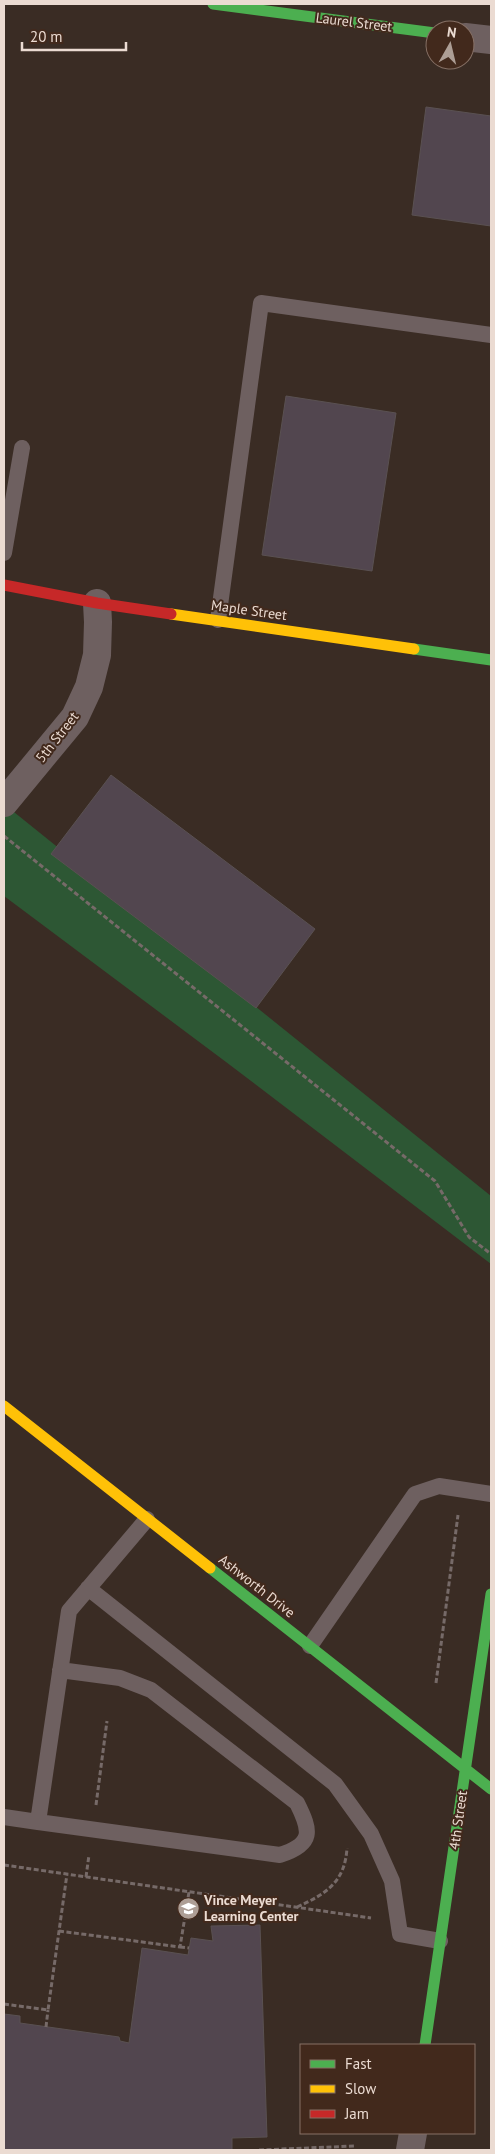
<svg xmlns="http://www.w3.org/2000/svg" width="495" height="2154" font-family="'PT Sans',sans-serif">
<style>
.green{fill:#2d5734}
.building{fill:#52464f;stroke:#5a5152}
.lines{fill:none;stroke-linecap:round;stroke-linejoin:round}
.path{stroke:#766a68;stroke-width:3;stroke-dasharray:5 2.5;stroke-linecap:butt}
.lane{stroke:#6e6060;stroke-width:16}
.street{stroke:#6e6060;stroke-width:28}
.fast{stroke:#4caf50;stroke-width:11}
.slow{stroke:#ffc107;stroke-width:11}
.jam{stroke:#c62828;stroke-width:11}
.labels{text-anchor:middle;dominant-baseline:central;stroke-width:4;stroke-linejoin:round;paint-order:stroke}
.street-label{font-size:14px;fill:#ebdbd2;stroke:#42291c}
.poi-label{font-size:14px;font-weight:bold;fill:#ebdbd2;stroke:#42291c;text-anchor:start}
</style>
<rect width="100%" height="100%" fill="#3a2c24"/>
<path class="green" d="M4 804 491 1196V1264L226 1062 4 896Z"/>
<path class="building" d="M426 107 491 116V226L412 215Z
M286 396 396 413 372 571 262 555Z
M111 775 315 929 256 1008 51 854Z
M260 1925 267 2137 232 2138V2150H4V2014L20 2016V2023L119 2037 120 2041 129 2043 142 1948 188 1955 191 1938 213 1941 211 1926Z"/>
<g class="lines">
<path class="path" d="M4 836 435 1181 469 1237 491 1254
M436 1683 458 1515
M96 1805 107 1721
M4 1865 371 1918
M86 1877 89 1855
M297 1907C326 1894 345 1882 347 1848
M59 1931 180 1947 189 1892
M180 1947 189 1948
M4 2004 48 2010 67 1874
M46 2027 48 2010
M259 2150 355 2146"/>
<path class="lane" d="M4 553 22 448
M218 620 261 303 491 335
M88 1588 335 1784 371 1834 392 1881 400 1934 440 1941
M310 1646 415 1494 439 1486 491 1494
M4 1817 38 1822 69 1611 147 1519
M38 1822 280 1855C314 1844 311 1831 297 1803L151 1690 120 1678 60 1670"/>
<path class="street" d="M465 37 491 40
M4 803 75 717 89 687 97 655 98 622 97 603
M410 2150 413 2133"/>
<path class="fast" d="M213 4 435 33
M414 649 491 660
M210 1568 491 1789
M425 2045 491 1594"/>
<path class="slow" d="M171 614 414 649
M4 1406 210 1568"/>
<path class="jam" d="M4 585 97 603 171 614"/>
</g>
<defs>
<symbol id="school-disc" viewBox="-11 -11 22 22"><circle r="9.5" fill="#ad9e95" stroke="#42291c"/><path d="M0-5L7-2L0 1L-7-2ZM-4 1L0 2.5L4 1V4Q0 6-4 4Z" fill="#fff"/></symbol>
</defs>
<g fill-rule="evenodd">
<use href="#school-disc" x="176" y="1896" width="25" height="25"/>
</g>
<g class="labels">
<g class="street-label">
<text transform="translate(354 22) rotate(7)">Laurel Street</text>
<text transform="translate(249 610) rotate(8)">Maple Street</text>
<text transform="translate(57 737) rotate(-52)">5th Street</text>
<text transform="translate(257 1586) rotate(38)">Ashworth Drive</text>
<text transform="translate(458 1820) rotate(-82)">4th Street</text>
</g>
<g class="poi-label">
<text x="204" y="1900">Vince Meyer<tspan x="204" dy="16">Learning Center</tspan></text>
</g>
</g>
<rect width="495" height="2154" fill="none" stroke="#ebdbd2" stroke-width="10"/>
<rect x="300" y="2044" width="175" height="90" fill="#42291c" stroke="#867065"/>
<rect x="310" y="2060" width="25" height="8" fill="#4caf50" stroke="#867065"/>
<text x="345" y="2069" font-size="15" fill="#ebdbd2">Fast</text>
<rect x="310" y="2085" width="25" height="8" fill="#ffc107" stroke="#867065"/>
<text x="345" y="2094" font-size="15" fill="#ebdbd2">Slow</text>
<rect x="310" y="2110" width="25" height="8" fill="#c62828" stroke="#867065"/>
<text x="345" y="2119" font-size="15" fill="#ebdbd2">Jam</text>
<g transform="translate(450 45) rotate(8)"><circle r="24" fill="#42291c" stroke="#867065"/>
<path d="M0-4L9 19L0 12L-9 19Z" fill="#ad9e95"/>
<text y="-8" font-size="14" font-weight="bold" text-anchor="middle" fill="#ebdbd2">N</text>
</g>
<path d="M22 42v8h104v-8" fill="none" stroke="#ebdbd2" stroke-width="2.5"/>
<text x="30" y="42" font-size="15" fill="#ebdbd2" stroke="#42291c" stroke-width="4" paint-order="stroke">20 m</text>
</svg>
